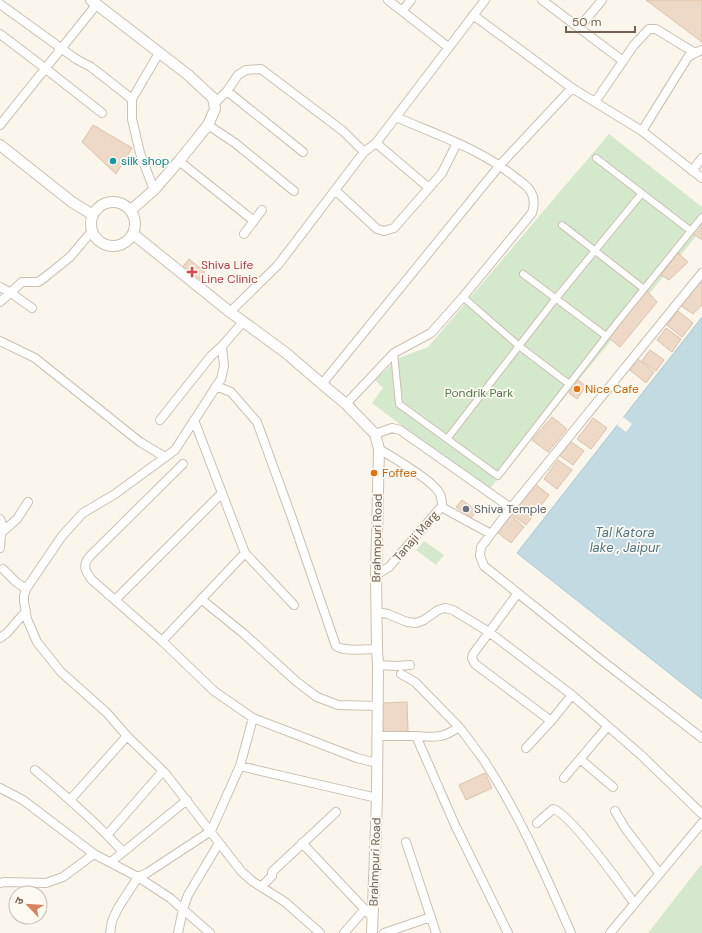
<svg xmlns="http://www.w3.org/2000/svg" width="702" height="933" font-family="'DM Sans','Noto Sans Devanagari',sans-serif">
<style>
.green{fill:#d4e8cb}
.water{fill:#c2dbe3;stroke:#a9cad4}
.pier{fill:#fbf6ec}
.building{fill:#edd9c6;stroke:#dec1a8}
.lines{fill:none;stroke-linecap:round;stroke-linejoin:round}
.pedestrian-casing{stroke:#ccbfb2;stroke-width:8}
.minor-casing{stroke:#ccbfb2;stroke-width:10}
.tertiary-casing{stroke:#ccbfb2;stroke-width:12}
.pedestrian{stroke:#fff;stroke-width:6}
.minor{stroke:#fff;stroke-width:8}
.tertiary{stroke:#fff;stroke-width:10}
.culture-dot{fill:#0f9aa8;stroke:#fdfaf2;stroke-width:1.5}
.health-dot{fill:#e0444e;stroke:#fdfaf2;stroke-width:1.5}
.food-dot{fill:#e8710a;stroke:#fdfaf2;stroke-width:1.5}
.worship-dot{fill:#6b7280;stroke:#fdfaf2;stroke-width:1.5}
.labels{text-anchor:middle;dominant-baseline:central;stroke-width:3.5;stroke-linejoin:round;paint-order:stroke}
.culture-label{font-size:12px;fill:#0d838f;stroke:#fdfaf2;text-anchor:start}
.health-label{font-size:12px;fill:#be3a42;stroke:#fdfaf2;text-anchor:start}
.food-label{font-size:12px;fill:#c56008;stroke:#fdfaf2;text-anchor:start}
.park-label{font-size:12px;fill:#54784a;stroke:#fdfaf2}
.worship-label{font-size:12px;fill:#5b616d;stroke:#fdfaf2;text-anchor:start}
.street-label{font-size:12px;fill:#746051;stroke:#fdfaf2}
.water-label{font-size:13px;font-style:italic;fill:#4c7685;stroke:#fdfaf2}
</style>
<rect width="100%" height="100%" fill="#fbf6ec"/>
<path class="green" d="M609 134 702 207V229L488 491 372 403 383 388 375 380 399 358 428 347Z
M424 541 444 555 436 565 416 550Z
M701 865 702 866V933H648Z"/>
<path class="water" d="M702 317V699L517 553Z"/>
<path class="pier" d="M623 417 632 424 626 432 617 425Z"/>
<path class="building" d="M646 0H702V42Z
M93 125 132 148 116 174 82 142Z
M700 224 702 226V240L692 233Z
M678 253 688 262 669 280 661 275Z
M189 259 205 272 195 284 179 271Z
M702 278V305L693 314 680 305Z
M646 290 657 302 620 347 609 338Z
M678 311 693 323 682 337 667 325Z
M666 328 681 339 672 352 657 340Z
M650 350 664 360 656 371 642 361Z
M638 359 654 372 646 383 630 370Z
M578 380 586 386 577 399 569 393Z
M552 417 567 429 548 452 532 440Z
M593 418 607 428 591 449 577 439Z
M570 441 584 451 573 465 559 455Z
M558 460 572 470 557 489 544 479Z
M534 483 549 495 526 525 511 514Z
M462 500 477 511 471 518 456 507Z
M510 515 524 527 511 543 497 532Z
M407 702 408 731 383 732 381 703Z
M485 773 492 788 466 800 459 785Z"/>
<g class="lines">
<defs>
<path id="pedestrian" d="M596 158 691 231
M562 225 644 289
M523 274 606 336
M463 297 519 346 569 384
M394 353 399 404 498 476 619 320 702 217
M447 439 553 302 642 193"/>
<path id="minor" d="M388 0 448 47
M542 0 623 61
M0 4 76 59 91 67 132 99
M402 11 411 0
M473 15 572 88 642 131 702 178
M579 28 602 0
M0 34 46 69 102 113
M227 91 303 152
M595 102 634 45 649 29H656L695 53
M214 104 227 91 238 75 246 70 261 69 343 131 364 152 376 143 485 0
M0 125 97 4
M208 125 235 143 294 191
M642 131 688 57 695 53 702 50
M376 143 429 188
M179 161 254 221
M692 171 702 158
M154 190 140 153 132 119V99L159 53
M335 190 377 229 384 231 394 228 442 173 457 143
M244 234 262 210
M702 273 511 508 481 547 480 556 484 566 600 659 702 738
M0 287 11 293 32 308
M0 302 22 282H38L44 278 70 257 92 231
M230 312 278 265 364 152
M244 321 222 346 224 366 221 379 175 450 115 494 83 513 62 536 26 589 24 596V602L27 619 37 642 61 672 107 713 127 736 165 773 241 871 252 881 285 902 320 933
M0 341 35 358 140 442 165 457
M322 384 500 165 572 88
M216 386 231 392 257 422 292 518 336 646C344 652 366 649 377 649
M346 404 394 353 431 333 463 297 532 213C534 205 535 199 531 192 528 186 521 182 516 178 481 149 437 135 396 117
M160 420 211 356 222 346
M194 420 245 553 294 605
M375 434 392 428 400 430 511 508
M445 509 491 534
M0 519 3 527 1 534 0 548
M0 534 17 519 28 502
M3 569 16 582 26 589
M376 575 389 567 442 506C442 501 442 496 438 491 429 478 394 458 379 449
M518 593 473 654 472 658 475 664 551 721 572 695
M201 599 243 633 297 682 317 697 338 705 377 706
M115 600 221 494
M377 612 388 614 407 622 416 623 424 620 438 610 445 608 453 610 489 632 572 695 641 755 702 814
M0 638 7 633 26 611
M162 641 245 553
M378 665 396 666 410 665
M401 674 415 682 459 727C441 739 437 737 416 736
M253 718 357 758 377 763
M459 727C467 737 475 748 483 759 519 813 545 874 571 933
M377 736H416L455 825 508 933
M526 748 551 721
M580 759 613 787
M240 766 377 798
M35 770C66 796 96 822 123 852
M564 778 608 726
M0 788 23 800 94 854 138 877 170 898 210 933
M70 800 127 736
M615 811 625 828 659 873
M537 823 553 809C570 813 621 885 634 903
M108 834 163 771
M406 842 436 933
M302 843 372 917
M111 862 187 800
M0 883 4 882 46 883 63 877 94 854
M261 887 272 876V872L336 812
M110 933 112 921 118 908 138 877 147 873 211 831 240 766 253 718 214 691 162 641 92 580C85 571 82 565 90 556L183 464
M178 933 183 909 188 895 219 843
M344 933 365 909
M384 933 431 917
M610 933 702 823"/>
<path id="tertiary" d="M91 0 187 74 213 98 215 109 208 125 179 161 154 190 131 210
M0 145 72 202 93 215
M91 224a22 22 0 1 1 44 0a22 22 0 1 1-44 0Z
M133 234 230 312 286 353 322 384 346 404 375 434 379 449 376 575 377 649 378 665 377 798 372 933"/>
</defs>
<use href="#pedestrian" class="pedestrian-casing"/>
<use href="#minor" class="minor-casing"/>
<use href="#tertiary" class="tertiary-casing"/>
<use href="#pedestrian" class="pedestrian"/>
<use href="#minor" class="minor"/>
<use href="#tertiary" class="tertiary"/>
</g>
<circle class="culture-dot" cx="113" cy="161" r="4"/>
<path class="health-dot" d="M190 266h4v4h4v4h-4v4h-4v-4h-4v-4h4z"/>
<g class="food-dot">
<circle cx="577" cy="389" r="4"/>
<circle cx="374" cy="473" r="4"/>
</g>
<circle class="worship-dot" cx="466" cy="509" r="4"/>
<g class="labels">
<g class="culture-label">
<text x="121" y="161">silk shop</text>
</g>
<g class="health-label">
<text x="201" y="265">Shiva Life<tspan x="201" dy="14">Line Clinic</tspan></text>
</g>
<g class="food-label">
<text x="585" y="389">Nice Cafe</text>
<text x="382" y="473">Foffee</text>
</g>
<g class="park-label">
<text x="479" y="393">Pondrik Park</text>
</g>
<g class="worship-label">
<text x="474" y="509">Shiva Temple</text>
</g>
<g class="street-label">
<text transform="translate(416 536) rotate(-49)">Tanaji Marg</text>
<text transform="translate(377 538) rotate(-89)">Brahmpuri Road</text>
<text transform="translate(375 862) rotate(-88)">Brahmpuri Road</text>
</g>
<g class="water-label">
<text x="625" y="532">Tal Katora<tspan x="625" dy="15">lake , Jaipur</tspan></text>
</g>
</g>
<g transform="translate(28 905) rotate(295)"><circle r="19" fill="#fdfaf2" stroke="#c6bcb2"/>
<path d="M0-3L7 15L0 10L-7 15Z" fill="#d7835f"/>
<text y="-6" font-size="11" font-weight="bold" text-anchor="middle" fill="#746051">उ</text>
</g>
<path d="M566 26v6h69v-6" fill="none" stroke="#746051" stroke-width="2"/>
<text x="572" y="26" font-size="12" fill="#746051" stroke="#fdfaf2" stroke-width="3" paint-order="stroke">50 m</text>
</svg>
